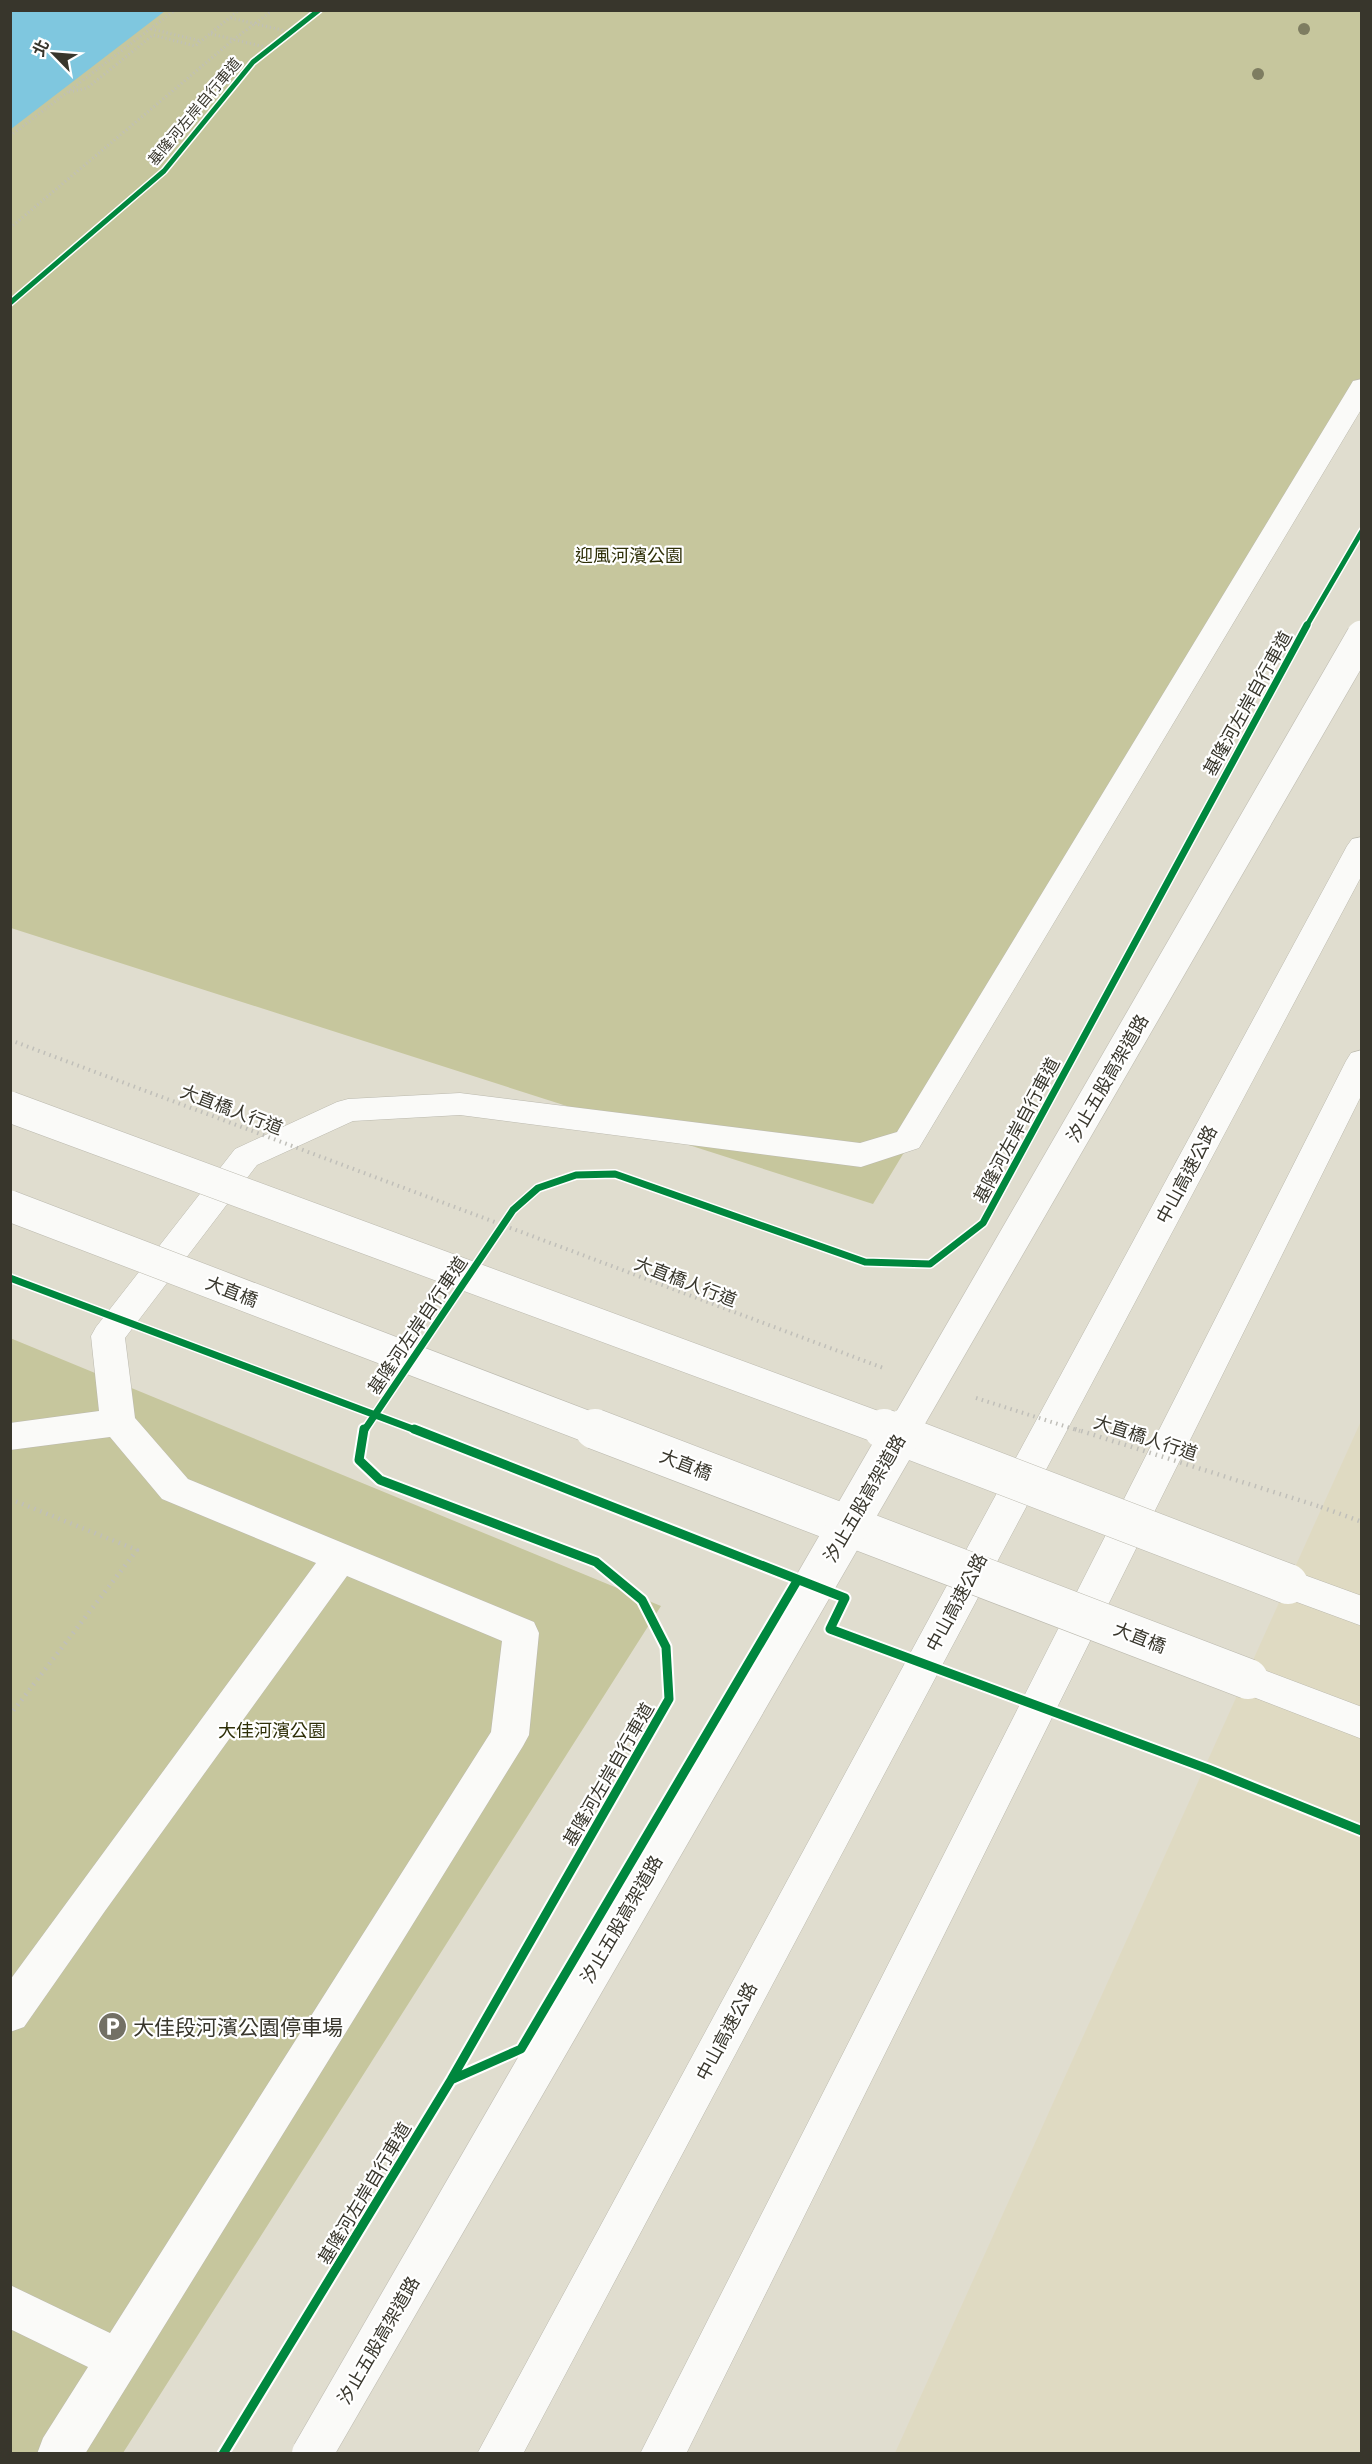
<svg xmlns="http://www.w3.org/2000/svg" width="1372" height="2464" font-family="'Exo 2','Noto Sans TC',sans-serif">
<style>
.built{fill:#dfdac2}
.green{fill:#c6c69d}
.water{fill:#7fc7df}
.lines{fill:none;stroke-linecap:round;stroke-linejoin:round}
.minor-casing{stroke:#bbb9ae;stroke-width:1}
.major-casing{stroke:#bbb9ae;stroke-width:1}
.highway-casing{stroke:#bbb9ae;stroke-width:1}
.path-far1{stroke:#c0bfb9;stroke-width:3;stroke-dasharray:1 3;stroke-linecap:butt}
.path{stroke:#c0bfb9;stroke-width:4.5;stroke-dasharray:1.5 5;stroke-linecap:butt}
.minor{fill:#fafaf8;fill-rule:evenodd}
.major{fill:#fafaf8;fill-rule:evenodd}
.highway{fill:#fafaf8;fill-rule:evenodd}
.major-bridge-far1-casing{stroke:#bbb9ae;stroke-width:32;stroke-linecap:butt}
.major-bridge-casing{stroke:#bbb9ae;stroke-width:41;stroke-linecap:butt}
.highway-bridge-far1-casing{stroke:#bbb9ae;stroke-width:32;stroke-linecap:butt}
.highway-bridge-casing{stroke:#bbb9ae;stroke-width:41;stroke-linecap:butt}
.path-bridge-far1{stroke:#c0bfb9;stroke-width:4;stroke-dasharray:1.5 4.5;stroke-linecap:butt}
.path-bridge{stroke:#c0bfb9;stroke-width:4.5;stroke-dasharray:1.5 5;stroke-linecap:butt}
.major-bridge-far1{stroke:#fafaf8;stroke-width:31}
.major-bridge{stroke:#fafaf8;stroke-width:40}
.highway-bridge-far1{stroke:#fafaf8;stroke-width:31}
.highway-bridge{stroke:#fafaf8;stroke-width:40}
.cycleway-far2-casing{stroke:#fff;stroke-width:8}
.cycleway-far1-casing{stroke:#fff;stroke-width:10}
.cycleway-casing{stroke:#fff;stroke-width:13}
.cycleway-far2{stroke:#00873e;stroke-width:5}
.cycleway-far1{stroke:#00873e;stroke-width:7}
.cycleway{stroke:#00873e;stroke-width:9}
.tree{fill:#7e7d61}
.labels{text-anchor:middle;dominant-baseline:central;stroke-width:4.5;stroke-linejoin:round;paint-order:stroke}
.far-street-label{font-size:15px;fill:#38362c;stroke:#fff}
.park-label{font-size:18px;fill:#2e2f07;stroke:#fff}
.street-label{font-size:18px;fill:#38362c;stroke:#fff}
.near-poi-label{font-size:21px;fill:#38362c;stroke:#fff;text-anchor:start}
</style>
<rect width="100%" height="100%" fill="#e0ddcf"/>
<path class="built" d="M1361 1421V2453H895Z"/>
<path class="green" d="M159 11H1361V392L873 1204 11 928 10 117Z
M10 1338 661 1606 123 2453H11Z"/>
<path class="water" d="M11 10H165V11L11 129Z"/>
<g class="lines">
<defs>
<path id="minor" d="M1362 379V408L919 1148 861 1167 460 1115 353 1121 257 1165 125 1338 135 1418 188 1479 534 1622 539 1633 529 1735 523 1746 85 2454H37L43 2438 88 2367 10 2329V2285L110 2333 491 1732 502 1641 347 1576 105 1911 24 2027 10 2032V1980L316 1563 162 1499 110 1437 10 1450V1423L99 1411 91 1336 96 1327 235 1149 337 1102 348 1099 460 1093 860 1143 897 1132 1350 386 1353 381Z"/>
<path id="major" d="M1288 1569 1362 1596V1626L1275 1594 1270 1584 1275 1574Z
M1248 1664 1362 1707V1739L1235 1690 1229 1679 1235 1668Z"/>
<path id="highway" d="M1362 837V875L523 2454H477L1347 846 1352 839Z
M1362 1050V1094L686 2454H640L1346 1061 1351 1053Z"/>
</defs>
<use href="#minor" class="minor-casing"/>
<use href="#major" class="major-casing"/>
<use href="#highway" class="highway-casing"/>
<path class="path-far1" d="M231 18 290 32
M151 29 201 41
M211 34 269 48
M69 92 87 88 153 35 195 46 239 10
M10 136 175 10
M10 228 233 40 273 10"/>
<path class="path" d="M10 1499 137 1550 10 1715
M1321 1507 1362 1522"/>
<use href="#minor" class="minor"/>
<use href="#major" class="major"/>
<use href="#highway" class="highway"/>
<defs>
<path id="major-bridge-far1" d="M10 1107 888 1431
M10 1206 599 1431"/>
<path id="major-bridge" d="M595 1429 1248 1679
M884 1429 1288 1584"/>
<path id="highway-bridge-far1" d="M903 1431 1362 636"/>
<path id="highway-bridge" d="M312 2454 904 1429"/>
</defs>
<use href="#major-bridge-far1" class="major-bridge-far1-casing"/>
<use href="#major-bridge" class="major-bridge-casing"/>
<use href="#highway-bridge-far1" class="highway-bridge-far1-casing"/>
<use href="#highway-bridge" class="highway-bridge-casing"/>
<path class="path-bridge-far1" d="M10 1040 886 1369
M976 1398 1080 1431"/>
<path class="path-bridge" d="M1075 1429 1321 1507"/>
<use href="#major-bridge-far1" class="major-bridge-far1"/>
<use href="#major-bridge" class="major-bridge"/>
<use href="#highway-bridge-far1" class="highway-bridge-far1"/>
<use href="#highway-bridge" class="highway-bridge"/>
<defs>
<path id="cycleway-far2" d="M10 303 164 171 253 62 319 10
M1306 627 1362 531"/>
<path id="cycleway-far1" d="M10 1278 418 1431
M364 1431 513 1210 538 1188 576 1175 615 1174 865 1262 930 1264 983 1223 1307 625"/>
<path id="cycleway" d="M414 1429 845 1598 830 1629 1208 1769 1362 1831
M451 2080 521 2049 797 1581
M223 2454 451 2080 669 1699 666 1647 642 1600 596 1562 380 1480 359 1460 364 1429"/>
</defs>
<use href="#cycleway-far2" class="cycleway-far2-casing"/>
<use href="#cycleway-far1" class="cycleway-far1-casing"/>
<use href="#cycleway" class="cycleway-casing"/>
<use href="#cycleway-far2" class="cycleway-far2"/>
<use href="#cycleway-far1" class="cycleway-far1"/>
<use href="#cycleway" class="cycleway"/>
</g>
<g class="tree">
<circle cx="1304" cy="29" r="6"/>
<circle cx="1258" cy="74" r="6"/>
</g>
<defs>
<symbol id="parking-disc" viewBox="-11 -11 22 22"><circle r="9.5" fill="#737065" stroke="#fff"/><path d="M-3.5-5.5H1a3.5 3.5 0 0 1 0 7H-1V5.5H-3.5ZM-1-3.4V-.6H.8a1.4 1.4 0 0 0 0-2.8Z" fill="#fff"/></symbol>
</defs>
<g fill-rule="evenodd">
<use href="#parking-disc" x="96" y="2010" width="33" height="33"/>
</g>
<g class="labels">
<g class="far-street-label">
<text transform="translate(194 111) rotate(-50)">基隆河左岸自行車道</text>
</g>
<g class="park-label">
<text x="629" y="555">迎風河濱公園</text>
<text x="272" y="1730">大佳河濱公園</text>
</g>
<g class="street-label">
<text transform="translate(1247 703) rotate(-61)">基隆河左岸自行車道</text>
<text transform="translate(1107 1078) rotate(-60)">汐止五股高架道路</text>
<text transform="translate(232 1109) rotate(21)">大直橋人行道</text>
<text transform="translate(1016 1130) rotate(-62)">基隆河左岸自行車道</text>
<text transform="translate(1186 1174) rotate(-62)">中山高速公路</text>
<text transform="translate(686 1281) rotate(21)">大直橋人行道</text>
<text transform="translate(232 1291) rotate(21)">大直橋</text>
<text transform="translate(417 1325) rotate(-56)">基隆河左岸自行車道</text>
<text transform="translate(1146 1437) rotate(18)">大直橋人行道</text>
<text transform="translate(686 1464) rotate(21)">大直橋</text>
<text transform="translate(864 1498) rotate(-60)">汐止五股高架道路</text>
<text transform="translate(956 1602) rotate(-62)">中山高速公路</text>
<text transform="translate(1140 1637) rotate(21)">大直橋</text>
<text transform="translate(608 1774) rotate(-60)">基隆河左岸自行車道</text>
<text transform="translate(621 1919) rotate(-60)">汐止五股高架道路</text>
<text transform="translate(726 2031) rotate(-62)">中山高速公路</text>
<text transform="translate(364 2193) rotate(-59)">基隆河左岸自行車道</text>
<text transform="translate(378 2340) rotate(-60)">汐止五股高架道路</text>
</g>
<g class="near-poi-label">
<text x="133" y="2026">大佳段河濱公園停車場</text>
</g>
</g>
<rect width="1372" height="2464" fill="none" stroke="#38362c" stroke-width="24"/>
<g transform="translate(54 54) rotate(295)" stroke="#ffffff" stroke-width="4.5" paint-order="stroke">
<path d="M0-4.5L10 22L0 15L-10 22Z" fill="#38362c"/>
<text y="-9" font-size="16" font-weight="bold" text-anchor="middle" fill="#38362c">北</text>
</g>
</svg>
